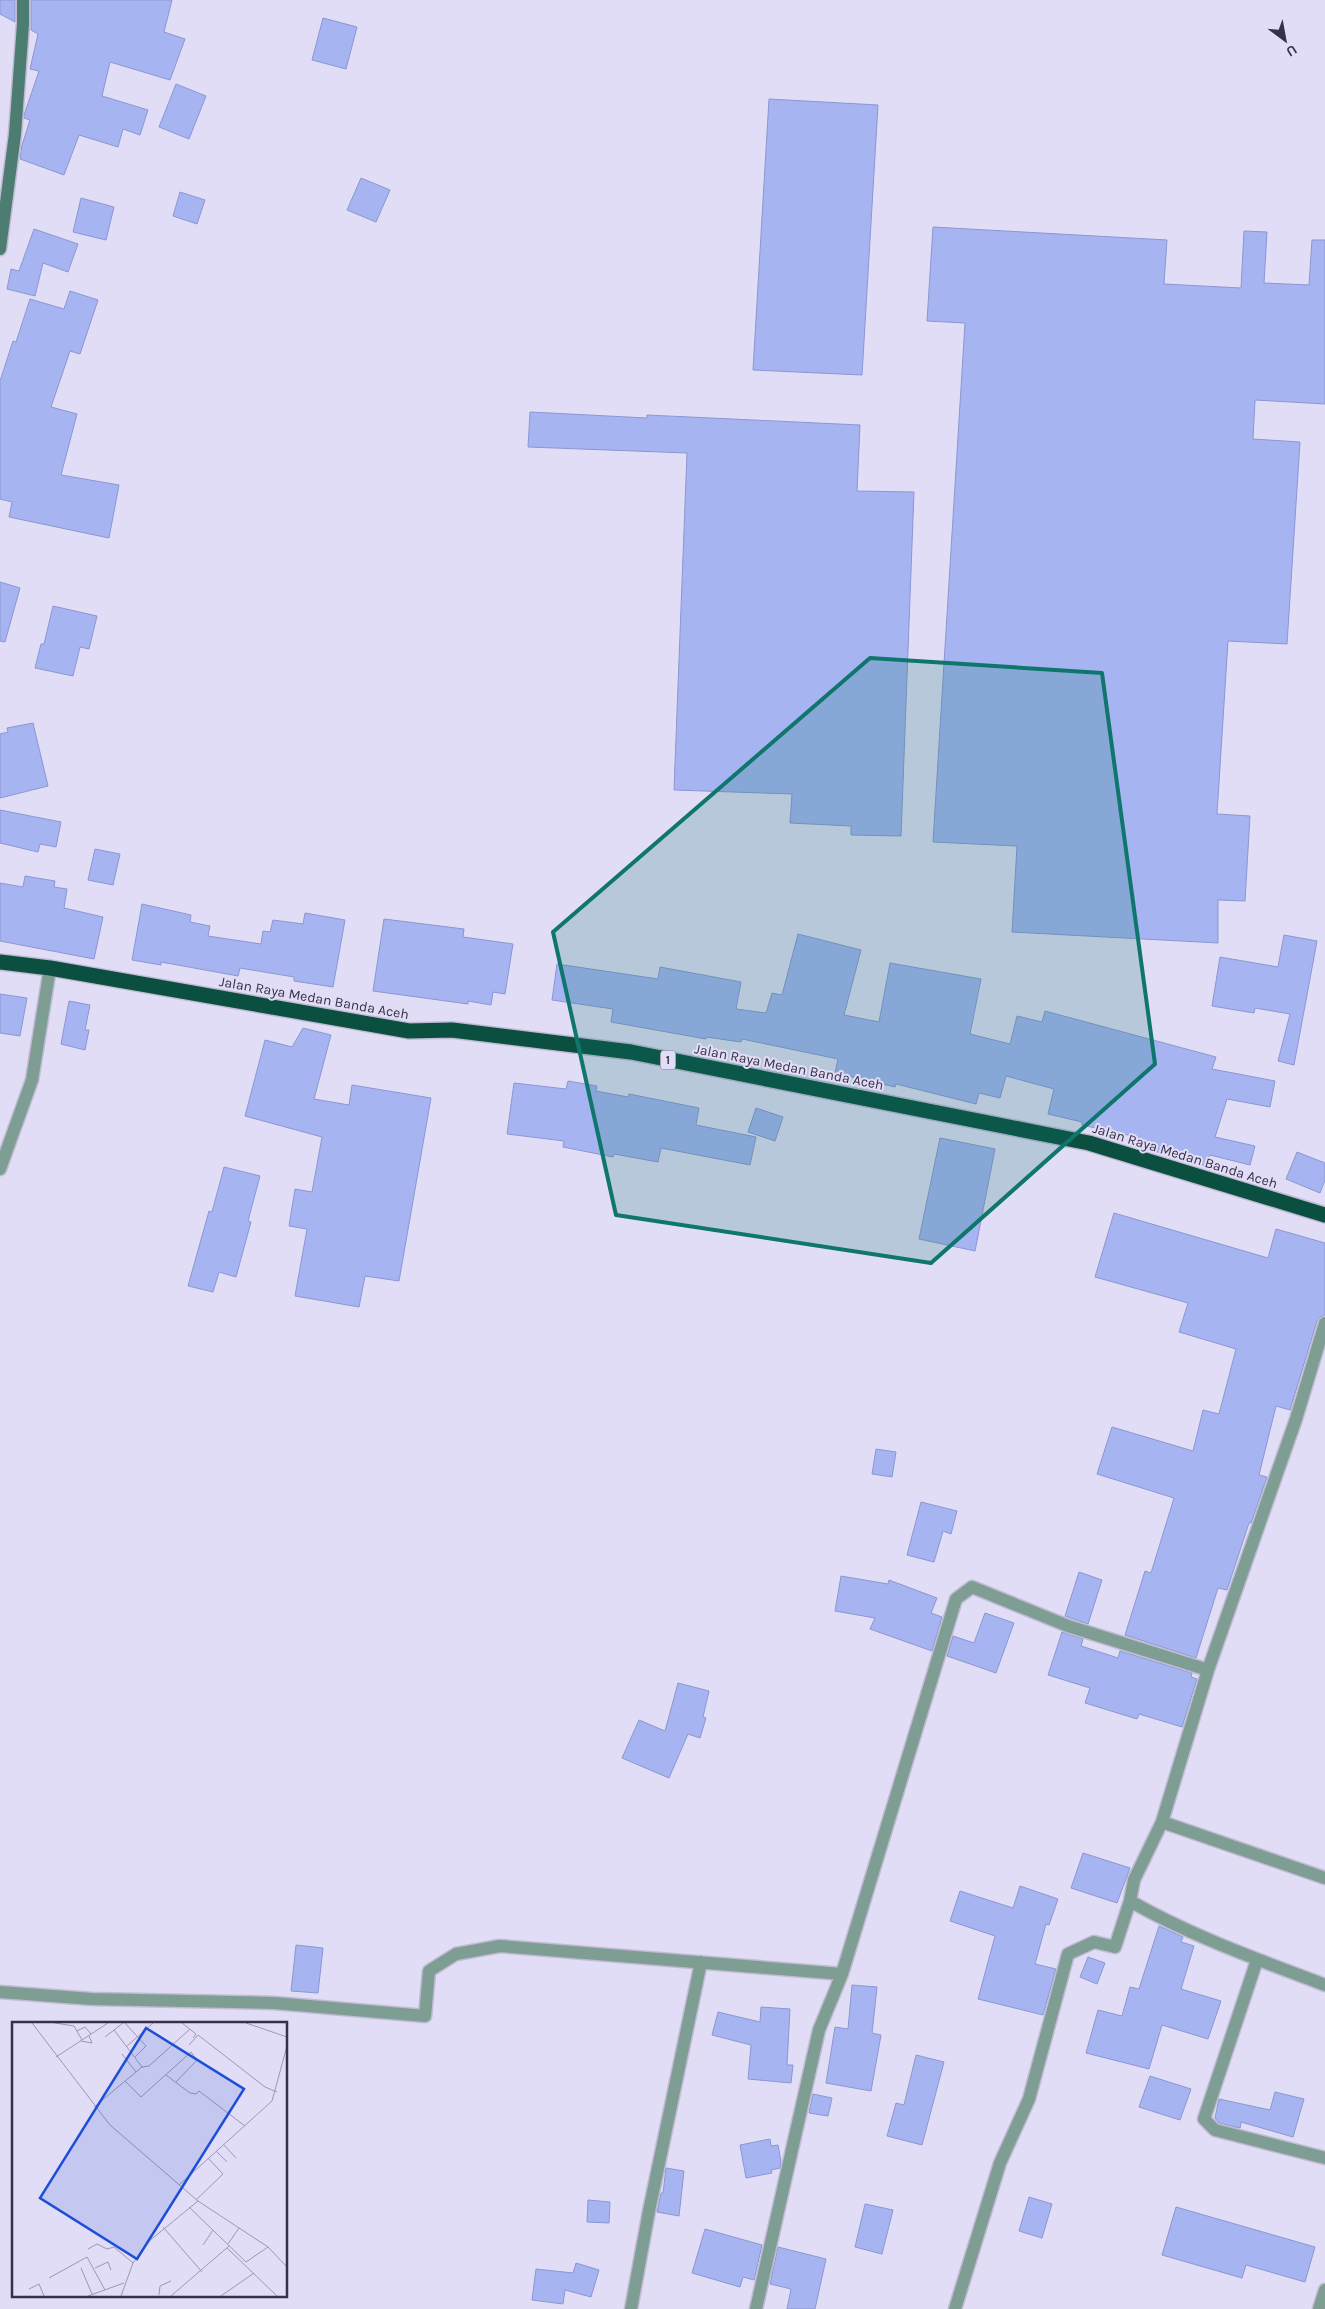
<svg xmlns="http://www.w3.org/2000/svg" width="1325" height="2309" font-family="Karla,sans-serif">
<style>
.building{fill:#a6b4f2;stroke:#8b97d0}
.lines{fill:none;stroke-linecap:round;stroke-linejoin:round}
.street-casing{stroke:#c0bad3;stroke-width:15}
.secondary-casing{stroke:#c0bad3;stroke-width:15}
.highway-casing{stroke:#c0bad3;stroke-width:18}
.street{stroke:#7e9e94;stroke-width:12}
.secondary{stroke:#4c7d70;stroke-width:12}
.highway{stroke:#0b4f41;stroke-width:15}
.marked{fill:#0f766e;fill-opacity:0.2;stroke:#0f766e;stroke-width:4;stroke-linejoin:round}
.labels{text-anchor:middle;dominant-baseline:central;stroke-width:4;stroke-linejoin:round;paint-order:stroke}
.shield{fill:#e2ddf6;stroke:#6a647c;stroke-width:1}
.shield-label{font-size:12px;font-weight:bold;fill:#363048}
.street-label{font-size:14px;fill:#363048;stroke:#e2ddf6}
.inset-road{fill:none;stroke:#9d98b0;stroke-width:1}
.view{fill:#1d4ed8;fill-opacity:0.15;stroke:#1d4ed8;stroke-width:2.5}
.inset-edge{fill:none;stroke:#363048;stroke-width:2.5}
</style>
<rect width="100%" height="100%" fill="#e2ddf6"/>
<path class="building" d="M0 0H15V22L0 14Z
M31 0H172L164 32 185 39 170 80 110 62 102 96 148 110 140 135 123 129 118 147 79 135 64 175 20 159 22 145 30 120 24 118V115L39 71 30 69 38 34 31 30Z
M323 18 357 27 346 69 312 60Z
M176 84 206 96 189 139 159 127Z
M769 99 878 105 862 375 753 370Z
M361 178 390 190 376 222 347 210Z
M180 192 205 200 197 224 173 216Z
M81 198 114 207 106 240 73 232Z
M933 227 1167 240 1164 284 1241 288 1244 231 1267 232 1264 283 1309 285 1312 240H1325V404L1255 400 1253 439 1300 442 1287 644 1228 641 1217 814 1250 816 1245 901 1218 900V943L1012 932 1017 846 933 842 965 323 927 321Z
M34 229 78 244 68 272 43 263 35 296 7 289 11 269 19 271Z
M70 291 98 300 80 354 70 351 51 407 77 414 61 475 119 485 109 538 9 517 12 502 0 499V381L13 341 16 342 30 299 64 309Z
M530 412 647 418V415L860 425 857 491 914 492 901 836 851 835V826L790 823 792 794 674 790 687 453 528 447Z
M0 582 20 588 5 642 0 641Z
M53 606 97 616 89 649 80 647 73 676 35 668 41 644H44Z
M33 723 48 786 0 798V734L8 732 7 728Z
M0 810 61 822 56 847 40 844 38 852 0 843Z
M95 849 120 854 113 885 88 880Z
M25 876 55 881 54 887 67 889 64 908 103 917 94 959 0 941V883L23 887Z
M142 904 191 915 190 922 210 926 208 936 261 944 263 931 270 932 273 920 303 924 305 913 345 920 333 987 294 981V977L240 968 238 976 161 962V965L132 960Z
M384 919 464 929 463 937 513 944 505 994 493 992 491 1005 468 1001V1004L373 991Z
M798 934 861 950 844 1015 879 1022 890 963 981 979 970 1034 1010 1044 1017 1016 1042 1022 1045 1011 1216 1057 1212 1069 1275 1081 1270 1107 1227 1099 1215 1137 1255 1146 1250 1165 1210 1155 1206 1166 1130 1144 1132 1136 1082 1125V1122L1048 1114 1054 1089 1006 1076 1000 1098 979 1093 976 1104 896 1084 895 1087 835 1073 838 1059 742 1039 741 1042 706 1037V1039L611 1022 613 1009 552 1000 557 964 658 979 660 967 741 982 736 1009 766 1013 772 993 782 995Z
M1284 935 1317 941 1294 1065 1278 1061 1290 1014 1255 1008 1254 1013 1212 1006 1220 957 1278 967Z
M0 994 27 998 20 1036 0 1033Z
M69 1001 90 1005 85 1030H89L85 1050 61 1044Z
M303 1028 331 1035 314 1099 349 1105 352 1085 431 1098 399 1281 365 1276 359 1307 295 1296 307 1229 289 1226 295 1189 312 1192 322 1137 245 1116 265 1040 292 1047Z
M568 1081 597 1086 596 1091 628 1097 629 1094 699 1108 696 1125 756 1137 750 1165 661 1148 658 1162 614 1154 613 1157 563 1147 564 1141 507 1134 514 1083 566 1089Z
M756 1108 783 1117 775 1141 748 1132Z
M940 1138 995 1149 975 1251 919 1239Z
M1297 1152 1325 1163V1180L1320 1193 1286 1179Z
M224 1167 260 1176 248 1221 251 1222 236 1277 219 1272 213 1292 188 1286 209 1211 212 1212Z
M1114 1213 1268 1258 1276 1229 1325 1243V1315L1320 1317 1317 1321 1290 1410 1276 1406 1259 1475 1267 1477 1251 1523H1249L1227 1590 1218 1588 1196 1658 1125 1635 1145 1571 1151 1573 1174 1498 1097 1474 1112 1427 1193 1451 1203 1410 1219 1414 1236 1349 1179 1332 1188 1303 1095 1277Z
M876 1449 896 1452 892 1477 872 1474Z
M921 1502 957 1511 951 1534 943 1531 934 1562 907 1555Z
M1079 1572 1102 1580 1088 1624 1065 1616Z
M841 1576 888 1584 889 1580 937 1598 931 1613 942 1617 932 1651 870 1629 875 1618 835 1611Z
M985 1613 1014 1623 996 1673 947 1656 953 1636 974 1643Z
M1062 1632 1083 1639 1081 1646 1118 1658 1120 1651 1192 1673 1191 1677 1197 1679 1182 1727 1139 1714 1137 1719 1085 1703 1090 1688 1048 1675Z
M678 1683 709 1691 703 1717 706 1718 700 1738 688 1734 669 1778 622 1758 639 1720 665 1731Z
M1083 1853 1130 1868 1117 1903 1071 1888Z
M1020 1886 1058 1899 1049 1925 1046 1924 1035 1964 1056 1969 1043 2015 978 1999 995 1936 950 1921 960 1891 1013 1908Z
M1159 1926 1183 1937 1181 1942 1194 1946 1181 1989 1221 2001 1208 2039 1162 2025 1149 2069 1086 2053 1098 2010 1122 2016 1130 1987 1139 1989Z
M296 1945 323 1948 318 1993 291 1991Z
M1088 1957 1105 1963 1097 1984 1080 1977Z
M852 1985 877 1987 872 2033 881 2035 871 2091 826 2083 835 2027 848 2029Z
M761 2007 790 2009 787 2065H793L791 2083 748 2079 751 2045 712 2035 718 2012 760 2022Z
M916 2055 944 2062 922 2145 887 2136 896 2103 904 2105Z
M1150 2076 1191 2089 1180 2120 1139 2107Z
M1275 2092 1304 2099 1293 2137 1241 2122 1240 2128 1235 2127 1219 2123 1215 2118 1219 2099 1270 2110Z
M813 2094 832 2098 828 2116 809 2113Z
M770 2139 771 2146 778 2145 781 2161 780 2168 771 2170 772 2173 746 2178 740 2145Z
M666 2168 684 2171 679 2216 657 2212 661 2193H663Z
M1029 2197 1052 2204 1042 2238 1019 2231Z
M588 2200 610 2202 609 2223 587 2222Z
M865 2204 893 2210 882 2254 855 2247Z
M1176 2207 1315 2247 1305 2282 1246 2265 1242 2278 1162 2255Z
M705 2229 762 2245 754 2280 743 2277 740 2287 692 2273Z
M778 2247 826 2259 815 2309H787L791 2289 770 2284Z
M576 2263 599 2270 591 2297 565 2290 563 2304 532 2300 536 2269 573 2273Z"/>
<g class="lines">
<defs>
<path id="street" d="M0 1169 32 1080 50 968
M1325 1323 1296 1419 1208 1670 1162 1822 1134 1880 1130 1901C1191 1936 1259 1960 1325 1985
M1162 1822 1325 1878
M1257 1960 1204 2119 1215 2130 1325 2158
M0 1992 92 1999 274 2003 425 2016 429 1971 456 1954 500 1946 842 1974
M631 2309 649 2211 701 1962
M756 2309 819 2030 842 1974 956 1599 972 1587 1068 1626 1208 1670
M955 2309 1000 2163 1029 2099 1068 1954 1094 1942 1115 1947 1130 1901
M1319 2309 1325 2290"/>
<path id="secondary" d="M0 249 15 134 23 24V0"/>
<path id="highway" d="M0 962 50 968 409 1031 452 1030 631 1052 1089 1143 1325 1215"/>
</defs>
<use href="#street" class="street-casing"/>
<use href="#secondary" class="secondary-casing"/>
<use href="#highway" class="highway-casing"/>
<use href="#street" class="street"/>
<use href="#secondary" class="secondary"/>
<use href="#highway" class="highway"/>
</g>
<path class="marked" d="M870 658 1102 673 1155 1064 931 1263 616 1215 553 932Z"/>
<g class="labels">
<rect class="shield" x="660.5" y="1050.5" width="15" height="19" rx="4"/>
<g class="shield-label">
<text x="668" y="1060">1</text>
</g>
<g class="street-label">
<text transform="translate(314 998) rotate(10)">Jalan Raya Medan Banda Aceh</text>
<text transform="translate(789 1067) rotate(11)">Jalan Raya Medan Banda Aceh</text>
<text transform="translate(1185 1156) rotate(17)">Jalan Raya Medan Banda Aceh</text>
</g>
</g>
<g transform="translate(12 2022)">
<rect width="275" height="275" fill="#e2ddf6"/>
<path class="inset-road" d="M20 1 98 103 186 179 256 225 275 245M43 1 62 4 70 18M113 1 134 24 123 35M170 1 184 12 181 16M234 1 275 15M65 9 73 5 79 12M93 15 111 1M69 19 80 21 77 14M177 23 186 13 253 65 265 70M115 24 141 1M110 32 124 50M44 35 96 1M130 45 137 44 178 7M154 53 178 71 184 72 187 69 233 104M113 59 129 75 179 30 185 38 164 60M82 85 130 45 102 8M212 123 224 136M204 129 215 140M167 163 260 79 275 24M184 178 211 152 196 136M177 185 234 240 256 225M151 205 190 250M216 222 227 206M191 223 201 208M215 226 265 274M76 227 85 222 95 227 102 225 121 241M69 246 80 272M83 246 96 240 99 248M37 256 75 235 93 268M17 267 27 262 32 274M147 273 148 264 159 259M76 274 112 261M109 274 121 241 136 220 186 179M159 274 217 224M209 274 242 251"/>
<path class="view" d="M134 6 232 67 125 237 28 176Z"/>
<rect width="275" height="275" class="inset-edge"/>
</g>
<g transform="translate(1285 40) rotate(148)" stroke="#e2ddf6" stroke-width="4" paint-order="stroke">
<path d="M0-4L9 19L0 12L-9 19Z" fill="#363048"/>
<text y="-8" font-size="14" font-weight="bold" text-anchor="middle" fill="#363048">U</text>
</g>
</svg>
